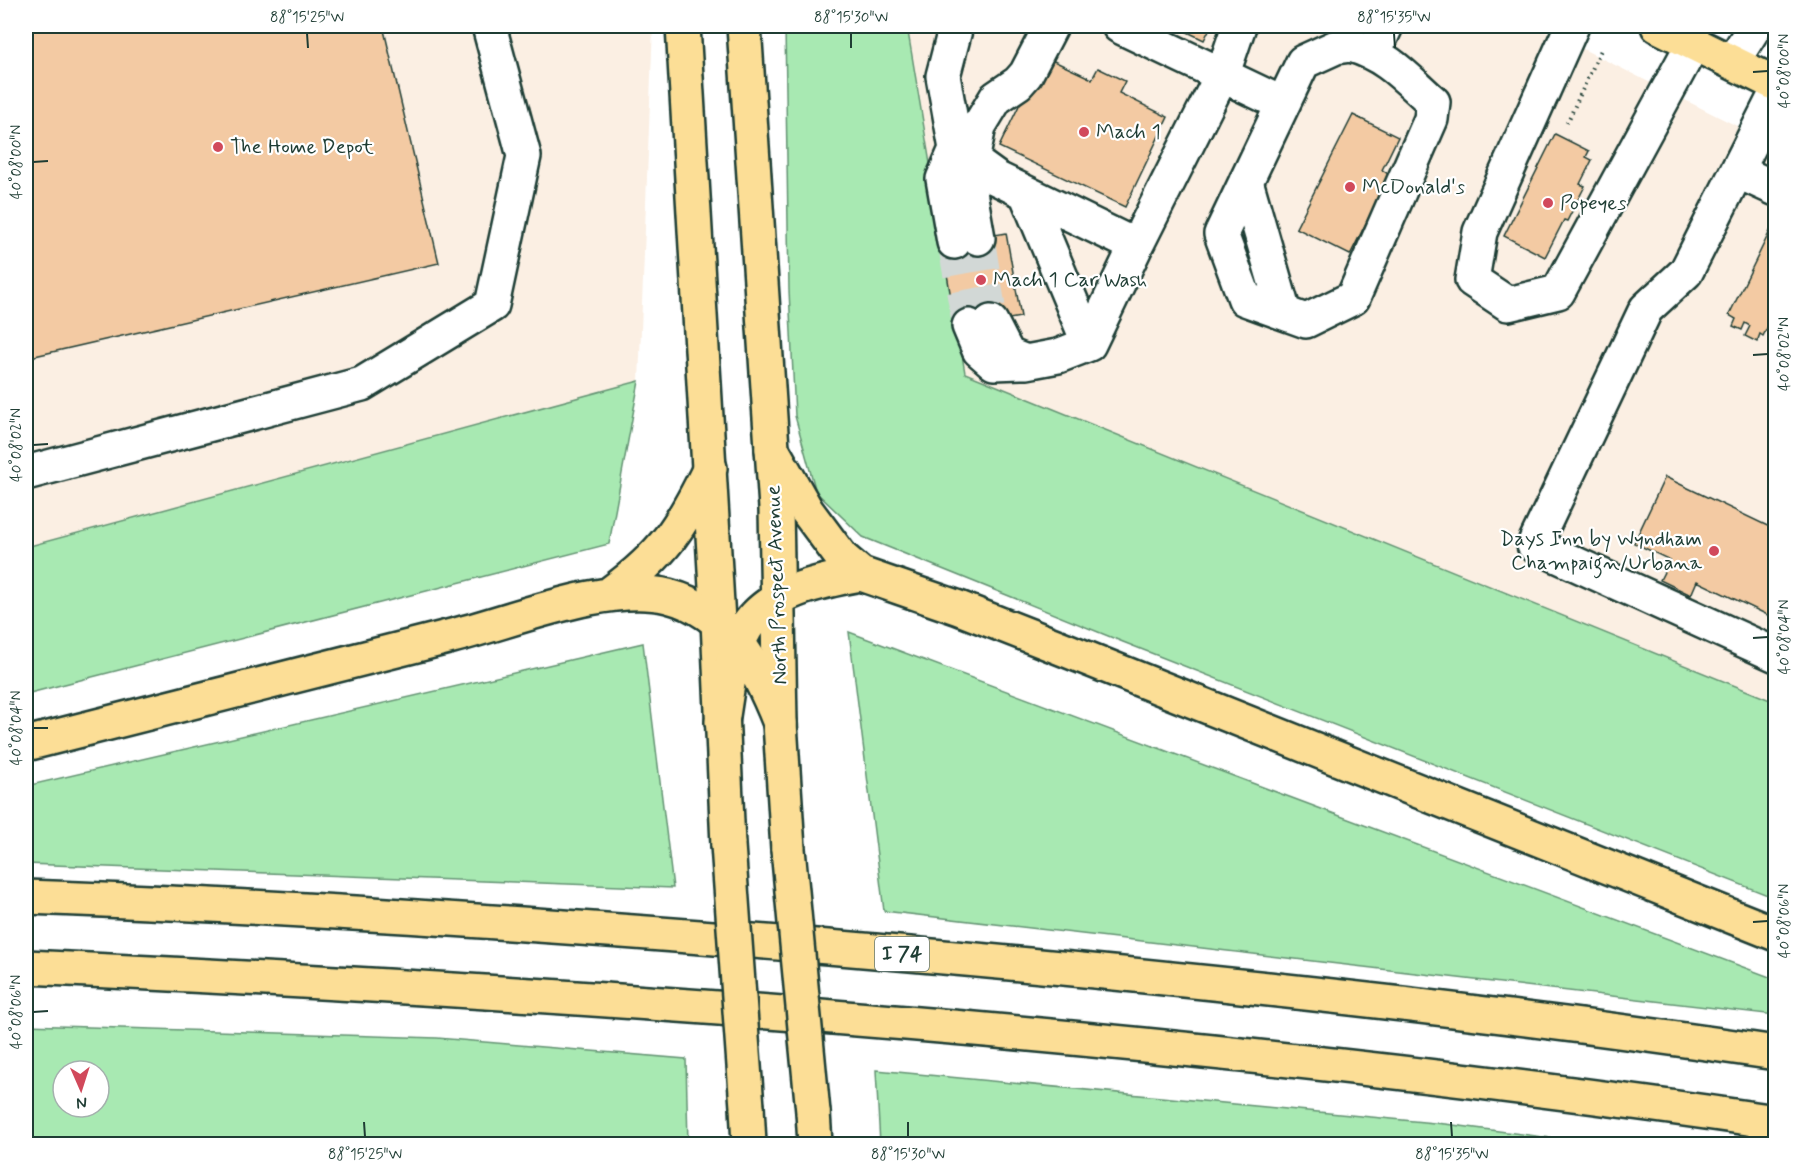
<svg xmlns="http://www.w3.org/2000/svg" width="1801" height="1170" font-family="Mynerve,sans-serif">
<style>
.built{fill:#fbefe3}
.green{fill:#a8e9b2;stroke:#649373;stroke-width:1.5;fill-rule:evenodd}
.building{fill:#f3caa3;stroke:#1f3d34;stroke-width:1.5}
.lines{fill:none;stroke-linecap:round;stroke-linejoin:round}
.minor-tunnel{stroke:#d2d8d6;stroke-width:33;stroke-dasharray:33 16;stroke-linecap:butt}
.minor-casing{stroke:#1f3d34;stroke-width:38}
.major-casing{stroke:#1f3d34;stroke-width:38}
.highway-casing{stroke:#1f3d34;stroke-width:38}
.path{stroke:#1f3d34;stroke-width:4;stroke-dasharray:1.5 4.5;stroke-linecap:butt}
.minor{stroke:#fff;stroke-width:33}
.major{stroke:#fcde96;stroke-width:33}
.highway{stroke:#fcde96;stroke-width:33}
.major-bridge-casing{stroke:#1f3d34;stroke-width:38;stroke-linecap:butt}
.major-bridge{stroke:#fcde96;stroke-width:33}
.ticks{fill:none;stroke:#1f3d34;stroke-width:2}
.poi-dot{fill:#d1495b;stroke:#fff;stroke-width:2}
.labels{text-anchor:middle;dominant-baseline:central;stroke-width:4.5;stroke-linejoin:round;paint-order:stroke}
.shield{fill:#fff;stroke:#627771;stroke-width:1.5}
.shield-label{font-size:20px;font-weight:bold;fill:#1f3d34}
.poi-label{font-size:21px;fill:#1f3d34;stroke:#fff;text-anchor:start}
.street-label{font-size:21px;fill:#1f3d34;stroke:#fff}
.neatline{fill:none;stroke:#1f3d34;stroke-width:2}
.ticks-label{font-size:15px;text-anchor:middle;fill:#1f3d34}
</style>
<rect width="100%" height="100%" fill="#fff"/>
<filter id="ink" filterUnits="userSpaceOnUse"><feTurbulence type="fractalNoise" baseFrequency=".0167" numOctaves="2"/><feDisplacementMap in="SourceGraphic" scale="12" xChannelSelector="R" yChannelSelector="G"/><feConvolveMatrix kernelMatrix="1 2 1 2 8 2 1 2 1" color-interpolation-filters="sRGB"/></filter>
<g filter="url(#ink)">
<path class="built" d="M26 26H653L639 381 26 547Z
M907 26H1537L1775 145V702L964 373Z"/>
<path class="green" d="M785 26H907L965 373 1775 702V898L1123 642 863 537 816 492 795 416 789 290Z
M639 381 609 544 26 694V547Z
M849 632 1775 979V1015L884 911Z
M643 643 673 888 26 864V786Z
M26 1025 437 1038 686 1059 688 1144H40L26 1140ZM63 1071H99V1107H63Z
M876 1070 1445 1124 1597 1144H880Z"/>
<path class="building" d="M26 26H406L384 30 439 263 26 358Z
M1175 26H1211L1204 40Z
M1043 56 1092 79 1098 68 1125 81 1119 93 1168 117 1125 207 999 147Z
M1353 115 1398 137 1382 170 1390 175 1350 255 1296 228Z
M1555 134 1589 151 1586 157 1592 160 1580 184 1585 186 1567 221 1564 220 1545 257 1504 236Z
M1776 219V310L1763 336 1760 334 1757 342 1745 336 1750 326 1745 323 1742 330 1733 326 1736 319 1729 315Z
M1006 233 1021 317 956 328 942 244Z
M1665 477 1776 530V619L1697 581 1691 595 1660 580 1670 560 1634 543Z"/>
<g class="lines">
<path class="minor-tunnel" d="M978 238 989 307
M954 242 969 326"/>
<defs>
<path id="minor" d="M956 26 943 76 956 149 996 178 1136 246 1089 344 1058 356 1026 362 1008 355 991 322
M1119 26 1283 104
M1572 26 1480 232 1472 280 1508 304 1558 292 1694 42
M1351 45C1388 56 1405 77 1433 102L1431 119 1353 298 1306 321 1245 299 1221 234 1303 62 1336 47Z
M1374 52 1386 26
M1733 61 1755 26
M1776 94 1686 272 1646 309 1534 545 1776 655
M956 149 967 175 978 238
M972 161 979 126 996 98 1018 83 1026 74 1051 26
M1737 171 1776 189
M1246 181 1284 313
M1026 193 1089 344
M954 242 943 179 956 149
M1136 246 1223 73 1239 26
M969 326 979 350 994 363 1021 362
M26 473 362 384 492 305 524 156 489 26"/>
<path id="major" d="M683 26 718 621 728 845
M744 26 776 508 780 723 788 849
M1658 26 1776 84
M747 1107 749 1144
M813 1112 815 1144"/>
<path id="highway" d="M772 449 807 511 842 558 861 574 959 608 1061 648 1776 934
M612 592C664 554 682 526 710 468
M722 722C727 692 730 655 746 628 769 591 821 581 861 574
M26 744C168 708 310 672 452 636 513 621 608 581 668 596 731 612 758 668 780 723
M26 897C282 906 537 924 792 944 1121 971 1449 1005 1776 1053
M26 967C611 994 1196 1037 1776 1122"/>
</defs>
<use href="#minor" class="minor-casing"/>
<use href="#major" class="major-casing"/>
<use href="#highway" class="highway-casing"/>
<path class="path" d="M1567 123 1601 50"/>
<use href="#minor" class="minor"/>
<use href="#major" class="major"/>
<use href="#highway" class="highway"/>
<defs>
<path id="major-bridge" d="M728 845 747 1107
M788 849 813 1112"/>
</defs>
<use href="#major-bridge" class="major-bridge-casing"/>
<use href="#major-bridge" class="major-bridge"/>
</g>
</g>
<path class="ticks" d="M307 33 308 48M851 33V48M1394 33 1395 48M1753 72 1768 71M33 162 48 161M1753 355 1768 354M33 445 48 444M1753 638 1768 637M33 728H48M1753 922 1768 921M33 1012 48 1011M364 1122 365 1137M908 1122V1137M1451 1122 1452 1137"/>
<g class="poi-dot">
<circle cx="1084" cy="132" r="6"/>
<circle cx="218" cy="147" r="6"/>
<circle cx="1350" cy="187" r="6"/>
<circle cx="1548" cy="203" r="6"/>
<circle cx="981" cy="280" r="6"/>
<circle cx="1714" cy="551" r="6"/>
</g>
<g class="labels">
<rect class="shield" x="875" y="937" width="54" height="34" rx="4.5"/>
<g class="shield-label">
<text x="902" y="954">I 74</text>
</g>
<g class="poi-label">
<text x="1096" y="132">Mach 1</text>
<text x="230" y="147">The Home Depot</text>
<text x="1362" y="187">McDonald's</text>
<text x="1560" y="203">Popeyes</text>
<text x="993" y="280">Mach 1 Car Wash</text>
<text x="1702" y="539" text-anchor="end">Days Inn by Wyndham<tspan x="1702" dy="24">Champaign/Urbana</tspan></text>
</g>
<g class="street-label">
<text transform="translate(777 585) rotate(-92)">North Prospect Avenue</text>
</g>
</g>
<rect width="1801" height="1170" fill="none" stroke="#fff" stroke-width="66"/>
<g transform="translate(81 1089) rotate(177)"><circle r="28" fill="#ffffff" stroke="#a5b1ae" stroke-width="1.5"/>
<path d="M0-4.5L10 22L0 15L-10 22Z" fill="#d1495b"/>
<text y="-9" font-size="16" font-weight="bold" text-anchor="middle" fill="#1f3d34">N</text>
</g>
<rect x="33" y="33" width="1735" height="1104" class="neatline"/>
<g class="ticks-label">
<text x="307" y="22">88°15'25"W</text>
<text x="851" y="22">88°15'30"W</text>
<text x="1394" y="22">88°15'35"W</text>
<text transform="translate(1784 71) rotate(-90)" y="5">40°08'00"N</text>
<text transform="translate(16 162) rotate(-90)" y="5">40°08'00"N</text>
<text transform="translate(1784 354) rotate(-90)" y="5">40°08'02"N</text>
<text transform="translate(16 445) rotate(-90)" y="5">40°08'02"N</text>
<text transform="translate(1784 637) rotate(-90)" y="5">40°08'04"N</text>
<text transform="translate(16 728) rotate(-90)" y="5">40°08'04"N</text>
<text transform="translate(1784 921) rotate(-90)" y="5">40°08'06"N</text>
<text transform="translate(16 1012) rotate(-90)" y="5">40°08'06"N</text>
<text x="365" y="1159">88°15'25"W</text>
<text x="908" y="1159">88°15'30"W</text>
<text x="1452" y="1159">88°15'35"W</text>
</g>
</svg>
